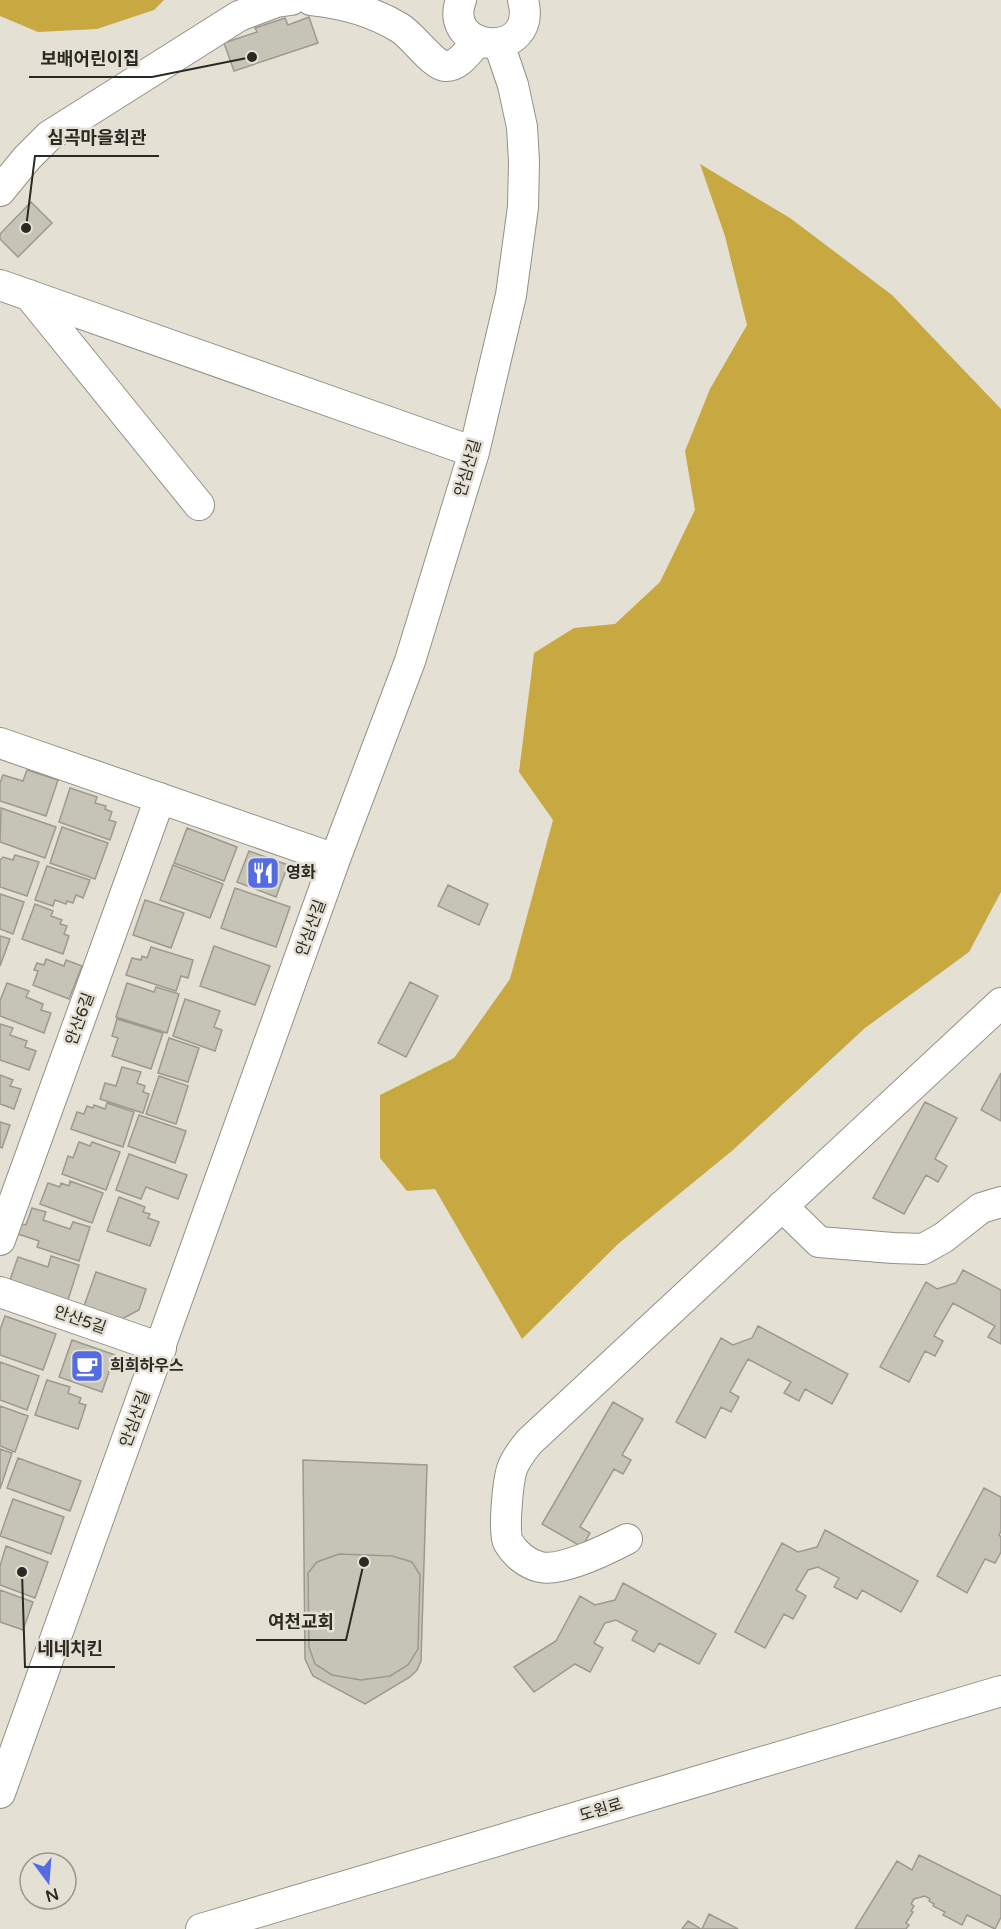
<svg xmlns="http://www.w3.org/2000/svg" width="1001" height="1929" font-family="'Varela Round','Noto Sans KR',sans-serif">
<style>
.forest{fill:#c8a840}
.building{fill:#c6c3b7;stroke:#9d998e;stroke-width:1.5}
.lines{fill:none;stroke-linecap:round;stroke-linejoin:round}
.minor-casing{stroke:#939084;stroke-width:32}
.minor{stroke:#fff;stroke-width:30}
.labels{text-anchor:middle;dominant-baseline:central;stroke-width:5;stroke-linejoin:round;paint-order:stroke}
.street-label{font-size:16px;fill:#2b2924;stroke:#e4e0d4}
.poi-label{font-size:16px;font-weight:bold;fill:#2b2924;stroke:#e4e0d4;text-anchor:start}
.leader{fill:none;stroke:#2b2924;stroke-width:2}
.callout-dot{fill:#2b2924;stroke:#e4e0d4;stroke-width:2}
.callout-label{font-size:18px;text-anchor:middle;font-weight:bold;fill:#2b2924;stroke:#e4e0d4;stroke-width:5;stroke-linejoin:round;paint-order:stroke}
</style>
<rect width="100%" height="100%" fill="#e4e0d4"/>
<path class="forest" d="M0 0H164L154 10 97 29 38 32 0 16Z
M700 164 790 218 892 295 1001 409V892L969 952 865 1028 733 1150 618 1244 522 1339 435 1189 407 1191 380 1158V1095L454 1058 510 979 553 820 519 772 534 653 574 628 615 624 660 582 695 510 685 451 710 389 747 325 725 236Z"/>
<path class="building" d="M309 17 318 43 234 71 224 43 257 32 255 28 285 18 288 25Z
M31 202 52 223 18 257 0 239V234Z
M27 770 58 780 46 816 0 801V783L3 775 23 781Z
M70 788 97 797 95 803 106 806 105 809 112 812 109 820 116 822 110 840 59 822Z
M1 808 56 827 45 858 0 842Z
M62 827 108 843 95 879 50 863Z
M187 828 237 847 224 881 174 863Z
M249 851 288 865 276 897 237 882Z
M15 855 39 862 27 896 0 887V860L3 857 13 860Z
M173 865 223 884 210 918 160 900Z
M47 866 90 880 83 898 76 895 73 903 67 901 66 904 55 900 53 906 35 900Z
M448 885 488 904 479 925 438 906Z
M235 888 290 907 276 947 221 928Z
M0 894 24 902 13 934 0 929Z
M145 900 184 913 171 948 133 935Z
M35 904 53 911 51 916 62 920 60 924 67 926 64 934 69 936 63 954 22 939Z
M0 936 10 939 0 966Z
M214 946 270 966 255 1005 200 986Z
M151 947 193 960 188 978 181 976 176 991 126 975 132 958 141 960 142 956 147 958Z
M46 959 64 966 66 960 82 966 69 999 33 985 38 971 34 970 37 963 44 965Z
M410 982 438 996 406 1057 378 1043Z
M7 983 29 991 26 997 43 1004 41 1010 51 1013 44 1033 0 1016V1001Z
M127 983 154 992 156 987 179 994 167 1033 116 1017Z
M185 999 220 1011 214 1027 222 1030 215 1051 173 1036Z
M117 1019 163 1033 151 1069 112 1056 118 1038 112 1036Z
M0 1024 13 1028 10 1035 27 1041 25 1047 36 1051 29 1070 0 1060Z
M169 1038 199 1048 188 1082 158 1073Z
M122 1067 141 1072 137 1083 145 1086 143 1092 149 1094 143 1113 100 1099 105 1083 116 1086Z
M1001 1073V1121L981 1110Z
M0 1075 13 1080 10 1086 21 1089 14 1109 0 1104Z
M159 1076 188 1086 176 1124 146 1114Z
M925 1102 957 1118 935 1159 947 1166 938 1182 926 1175 904 1214 873 1198Z
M107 1103 134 1112 123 1147 71 1129 77 1112 84 1114 87 1106 93 1108 94 1105 105 1109Z
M139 1115 186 1131 175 1163 128 1146Z
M0 1122 10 1125 2 1148 0 1147Z
M79 1142 90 1146 92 1142 120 1152 106 1190 62 1174 68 1156 73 1158Z
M129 1154 187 1175 178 1199 146 1187 141 1199 116 1190Z
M70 1181 103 1193 92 1223 40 1204 48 1183 60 1187 61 1183 69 1186Z
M119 1197 145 1207 143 1212 150 1214 148 1218 159 1222 150 1246 107 1231Z
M32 1208 46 1212 43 1220 70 1229 73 1222 90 1227 79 1261 37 1247 39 1241 18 1234 21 1224 26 1225Z
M51 1256 79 1265 68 1300 10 1280 18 1257 48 1267Z
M963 1270 1001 1290V1344L988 1337 995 1326 953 1303 934 1336 943 1341 935 1356 925 1351 909 1382 880 1367 926 1282 937 1289 956 1283Z
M96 1272 146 1289 139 1310 122 1319 84 1306Z
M5 1316 56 1334 43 1370 0 1355V1330Z
M758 1326 848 1374 832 1404 805 1389 799 1401 784 1393 791 1382 748 1359 730 1392 739 1397 731 1412 721 1407 705 1438 676 1422 721 1338 733 1345 752 1338Z
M72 1340 115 1355 102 1392 59 1377Z
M0 1362 39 1376 27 1410 0 1400Z
M47 1380 70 1387 68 1393 81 1398 79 1403 86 1405 78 1429 35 1415Z
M613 1402 643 1419 622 1455 631 1460 623 1474 614 1469 580 1527 590 1533 582 1547 542 1524Z
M0 1406 28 1416 15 1452 0 1446Z
M0 1449 12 1453 0 1489Z
M18 1458 81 1481 70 1511 7 1488Z
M303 1460 427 1465 421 1661 417 1670 410 1677 365 1704 313 1676 305 1659Z
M984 1488 1001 1497V1531L999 1535 1001 1537V1552L995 1563 985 1559 967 1593 937 1576Z
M13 1499 64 1517 51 1554 0 1536Z
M825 1530 918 1581 901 1612 862 1590 857 1599 834 1587 839 1578 818 1567 808 1570 796 1590 806 1596 793 1619 784 1614 765 1648 735 1632 782 1543 798 1552 817 1547Z
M6 1546 48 1562 35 1598 0 1585V1566Z
M339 1554 392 1556 412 1562 420 1575 418 1649 408 1665 390 1676 361 1680 332 1675 315 1664 309 1647 308 1573 317 1562Z
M623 1583 716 1634 699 1664 659 1643 654 1652 632 1640 637 1631 616 1620 605 1623 594 1643 603 1648 590 1672 575 1664 534 1692 514 1667 556 1641 580 1596 595 1605 615 1600Z
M0 1590 33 1602 23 1630 0 1622Z
M919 1855 1001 1896V1917L995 1929 967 1915 962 1925 943 1915 945 1912 933 1906 934 1904 929 1901 930 1899 925 1896 914 1899 911 1904 914 1906 911 1911 913 1912 906 1923 909 1925 906 1929H855L897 1861 912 1870Z
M709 1914 738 1929H702Z
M688 1921 701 1929H682Z"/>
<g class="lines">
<defs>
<path id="minor" d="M311 0C341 3 374 12 400 28 413 36 433 65 445 66 459 67 469 50 478 41
M461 0C441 53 539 62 523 0
M0 191 27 158 49 136 239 16 276 2 291 0
M0 285 474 452
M29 295 199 505
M0 743 335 859
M782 1206 819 1242 893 1248 923 1249 943 1238 981 1208 1001 1202
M0 1240 160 798
M0 1292 161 1348
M627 1539C608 1549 561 1572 540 1567 527 1564 515 1554 508 1542 503 1533 508 1481 512 1469 515 1459 523 1450 529 1442L1001 1003
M0 1793 335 859 410 661 474 452 511 295 523 207 524 161 522 127 513 85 499 44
M201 1929 1001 1691"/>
</defs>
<use href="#minor" class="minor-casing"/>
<use href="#minor" class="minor"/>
</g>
<defs>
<symbol id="restaurant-square" viewBox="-11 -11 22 22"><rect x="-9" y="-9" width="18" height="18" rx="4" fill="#556be1" stroke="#e4e0d4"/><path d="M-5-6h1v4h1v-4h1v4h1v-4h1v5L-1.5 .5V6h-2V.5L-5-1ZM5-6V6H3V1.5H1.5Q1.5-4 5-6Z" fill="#fff"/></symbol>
<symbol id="cafe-square" viewBox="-11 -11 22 22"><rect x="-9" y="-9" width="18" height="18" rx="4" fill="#556be1" stroke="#e4e0d4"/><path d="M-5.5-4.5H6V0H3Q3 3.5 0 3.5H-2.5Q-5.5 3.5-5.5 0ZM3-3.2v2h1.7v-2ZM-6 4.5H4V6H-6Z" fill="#fff"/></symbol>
</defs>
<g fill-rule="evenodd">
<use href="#restaurant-square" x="244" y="854" width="38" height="38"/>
<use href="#cafe-square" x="68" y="1347" width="38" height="38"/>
</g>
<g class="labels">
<g class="street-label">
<text transform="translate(468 468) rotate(-74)">안심산길</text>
<text transform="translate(311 928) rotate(-70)">안심산길</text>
<text transform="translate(80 1019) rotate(-70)">안산6길</text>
<text transform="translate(80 1320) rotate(19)">안산5길</text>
<text transform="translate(135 1419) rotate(-70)">안심산길</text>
<text transform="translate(601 1810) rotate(-17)">도원로</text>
</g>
<g class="poi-label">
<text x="286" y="873">영화</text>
<text x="110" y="1366">희희하우스</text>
</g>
</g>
<path class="leader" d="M252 57L152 77H29M26 228L35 156H159M364 1562L346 1640H256M22 1572L25 1667H115"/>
<g class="callout-dot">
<circle cx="252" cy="57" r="6"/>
<circle cx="26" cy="228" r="6"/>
<circle cx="364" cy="1562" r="6"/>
<circle cx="22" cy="1572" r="6"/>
</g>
<g class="callout-label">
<text x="90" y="65">보배어린이집</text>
<text x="97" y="144">심곡마을회관</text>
<text x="301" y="1628">여천교회</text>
<text x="70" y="1655">네네치킨</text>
</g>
<g transform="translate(48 1881) rotate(164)"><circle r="28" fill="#e4e0d4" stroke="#9a978e" stroke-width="1.5"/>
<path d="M0-4.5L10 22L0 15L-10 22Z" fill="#556be1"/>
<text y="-9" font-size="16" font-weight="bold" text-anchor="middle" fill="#2b2924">N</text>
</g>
</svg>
